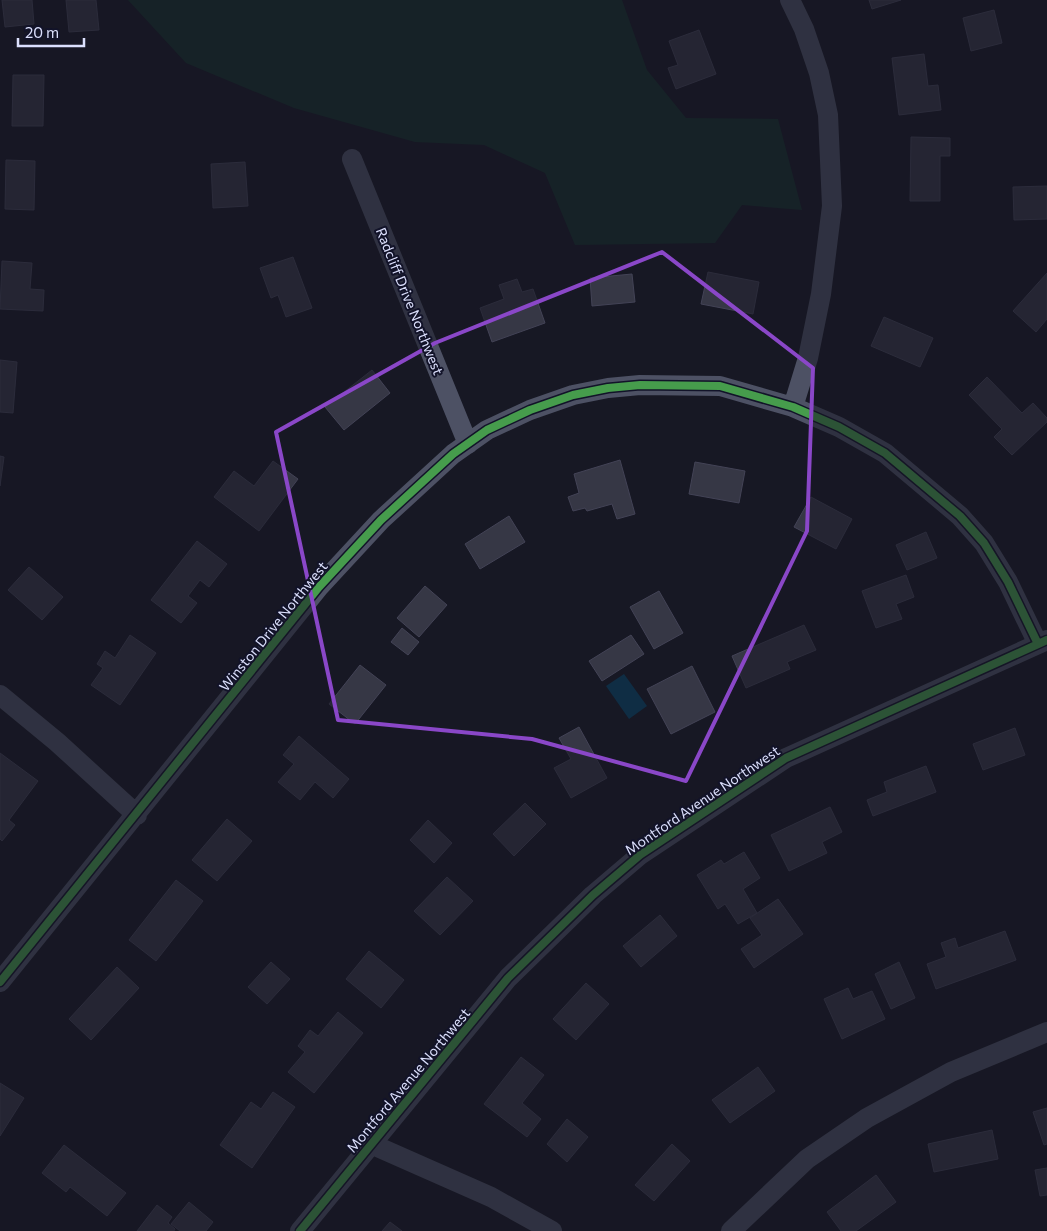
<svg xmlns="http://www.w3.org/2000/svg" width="1047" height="1231" font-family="Commissioner,sans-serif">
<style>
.green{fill:#152f2b}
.water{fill:#0f2d44}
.building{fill:#363745;stroke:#434356}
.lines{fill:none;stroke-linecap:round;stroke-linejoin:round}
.minor{stroke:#4d5164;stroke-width:20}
.cycleway-casing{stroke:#121329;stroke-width:11}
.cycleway{stroke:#469c4c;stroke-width:8}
.marked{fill:none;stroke:#8a47c8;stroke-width:4;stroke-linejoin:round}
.labels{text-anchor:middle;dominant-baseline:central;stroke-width:4;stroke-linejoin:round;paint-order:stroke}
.street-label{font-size:14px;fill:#dce0fd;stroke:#121329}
</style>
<rect width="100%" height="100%" fill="#171824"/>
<path class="green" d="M128 0H622L647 70 686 118 778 119 802 210 742 205 715 243 575 245 545 173 484 145 415 142 294 108 186 63Z"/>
<path class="water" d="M624 674 647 706 629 719 606 686Z"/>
<path class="building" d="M2 0H32L34 24 5 27Z
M66 0H96L99 30 69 32Z
M869 0H901L872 9Z
M994 10 1002 43 971 51 963 18Z
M699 30 716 74 676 89 668 68 678 65 669 41Z
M924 54 928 86 938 85 941 110 899 115 892 58Z
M13 75H44L43 126H12Z
M911 137 950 138V156H940V201H910Z
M6 160 35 161 34 210 5 209Z
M245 162 248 206 213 208 211 164Z
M1047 186V219L1014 220 1013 187Z
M293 257 312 308 286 317 278 295 271 298 260 268Z
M2 261 32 263 30 289 44 290 43 311 0 309Z
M708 272 759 282 753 314 701 304Z
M1047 273V319L1036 332 1013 311Z
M632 274 635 302 592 306 590 278Z
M517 279 522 292 533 289 545 323 492 342 480 308 504 299 499 285Z
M884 317 933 338 920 367 871 346Z
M0 360 17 362 13 413 0 412Z
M372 370 390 393 344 430 325 407Z
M987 377 1022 413 1033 403 1047 418V422L1012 455 994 437 1002 429 969 395Z
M0 456 4 457 0 486Z
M620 460 635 514 617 519 612 504 587 511 585 508 573 511 568 497 579 493 574 474Z
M273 461 298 479 259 531 214 497 234 471 254 486Z
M695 462 745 471 739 503 689 494Z
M811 497 852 519 836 549 794 527Z
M509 516 525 542 480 569 465 544Z
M926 532 937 558 907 570 896 545Z
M197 541 227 564 209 587 200 580 188 596 197 603 181 623 151 600Z
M29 567 63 597 42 620 8 590Z
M906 575 914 597 896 604 902 619 876 628 862 591Z
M425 586 447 605 419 637 397 618Z
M659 591 683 633 654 649 630 607Z
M804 625 816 650 787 662 790 669 746 688 732 656Z
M402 628 419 642 408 655 391 642Z
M130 635 156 653 120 705 91 685 103 668 97 664 105 651 115 658Z
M631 635 644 654 602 681 589 661Z
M360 665 386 685 355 724 329 704Z
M692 666 715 712 671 734 647 689Z
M579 727 607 778 571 798 554 768 571 759 559 738Z
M1015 728 1025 755 983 770 973 744Z
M299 736 349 779 333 798 315 782 300 800 278 782 294 764 283 755Z
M0 753 38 781 9 820 15 825 2 841 0 839Z
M926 766 936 792 873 816 867 800 887 792 884 782Z
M525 803 546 824 514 856 493 834Z
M830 807 842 832 822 842 827 853 789 871 771 835Z
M227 819 252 841 217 881 192 860Z
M428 820 452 843 434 863 410 840Z
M744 852 760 878 743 889 757 913 738 924 725 904 718 909 697 875 721 860 724 864Z
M447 877 473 901 440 935 414 911Z
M176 880 203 901 156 961 129 940Z
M778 899 803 934 754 968 741 949 762 935 750 918Z
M660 915 677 936 641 967 623 946Z
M1005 931 1016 960 936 989 927 964 946 957 941 943 955 938 958 948Z
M369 951 404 980 381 1008 346 979Z
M271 962 290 979 267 1004 248 987Z
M899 962 915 998 891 1009 875 974Z
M117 967 139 988 91 1040 69 1019Z
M586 983 609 1004 576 1040 553 1019Z
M848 988 853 999 872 991 885 1019 842 1039 824 999Z
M338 1012 363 1033 314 1093 288 1072 305 1052 298 1046 310 1030 318 1036Z
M521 1057 544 1075 522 1103 541 1119 527 1137 484 1104Z
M758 1067 775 1091 730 1123 712 1100Z
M0 1083 24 1098 0 1136Z
M273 1092 295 1107 252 1168 220 1145 251 1102 261 1109Z
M1047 1108V1144L1044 1145 1033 1112Z
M567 1119 588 1137 567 1162 547 1144Z
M992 1130 998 1159 934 1172 928 1144Z
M672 1144 690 1161 654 1201 635 1185Z
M64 1145 126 1193 107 1216 70 1187 66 1192 42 1173Z
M1047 1168V1195L1040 1196 1035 1170Z
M876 1175 896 1202 856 1231H841L827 1212Z
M189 1202 213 1222 206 1231H180L171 1224Z
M157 1205 172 1217 168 1223 175 1229 174 1231H137Z
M390 1222 402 1231H382Z"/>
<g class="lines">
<path class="minor" d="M790 0 804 29 819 73 828 115 832 206 821 294 808 358 793 407
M352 159 468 444
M0 695 57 742 137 815
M0 982 319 587 381 520 453 454 487 430 530 410 573 395 608 388 640 385 720 386 793 407 839 427 885 453 960 516 984 543 1008 582 1038 644
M371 1144 491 1197 552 1231
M300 1231 508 978 593 895 640 855 786 758 1047 640
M731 1231 807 1159 867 1118 951 1072 1047 1032"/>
<defs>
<path id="cycleway" d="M0 982 319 587 381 520 453 454 487 430 530 410 573 395 608 388 640 385 720 386 793 407 839 427 885 453 960 516 984 543 1008 582 1038 644
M300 1231 508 978 593 895 640 855 786 758 1047 640"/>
</defs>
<use href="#cycleway" class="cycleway-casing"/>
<use href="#cycleway" class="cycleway"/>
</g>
<path d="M0 0H1047V1231H0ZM662 252 813 368 807 531 686 781 532 739 338 720 276 432 435 343Z" fill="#171824" fill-opacity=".55" fill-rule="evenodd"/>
<path class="marked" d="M662 252 813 368 807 531 686 781 532 739 338 720 276 432 435 343Z"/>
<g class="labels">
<g class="street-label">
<text transform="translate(410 301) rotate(68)">Radcliff Drive Northwest</text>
<text transform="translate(273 626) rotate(-51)">Winston Drive Northwest</text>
<text transform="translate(702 800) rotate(-34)">Montford Avenue Northwest</text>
<text transform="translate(408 1080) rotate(-50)">Montford Avenue Northwest</text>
</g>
</g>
<path d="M18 38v8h66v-8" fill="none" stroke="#dce0fd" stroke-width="2.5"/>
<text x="25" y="38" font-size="15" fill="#dce0fd" stroke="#121329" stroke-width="4" paint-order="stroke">20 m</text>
</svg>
